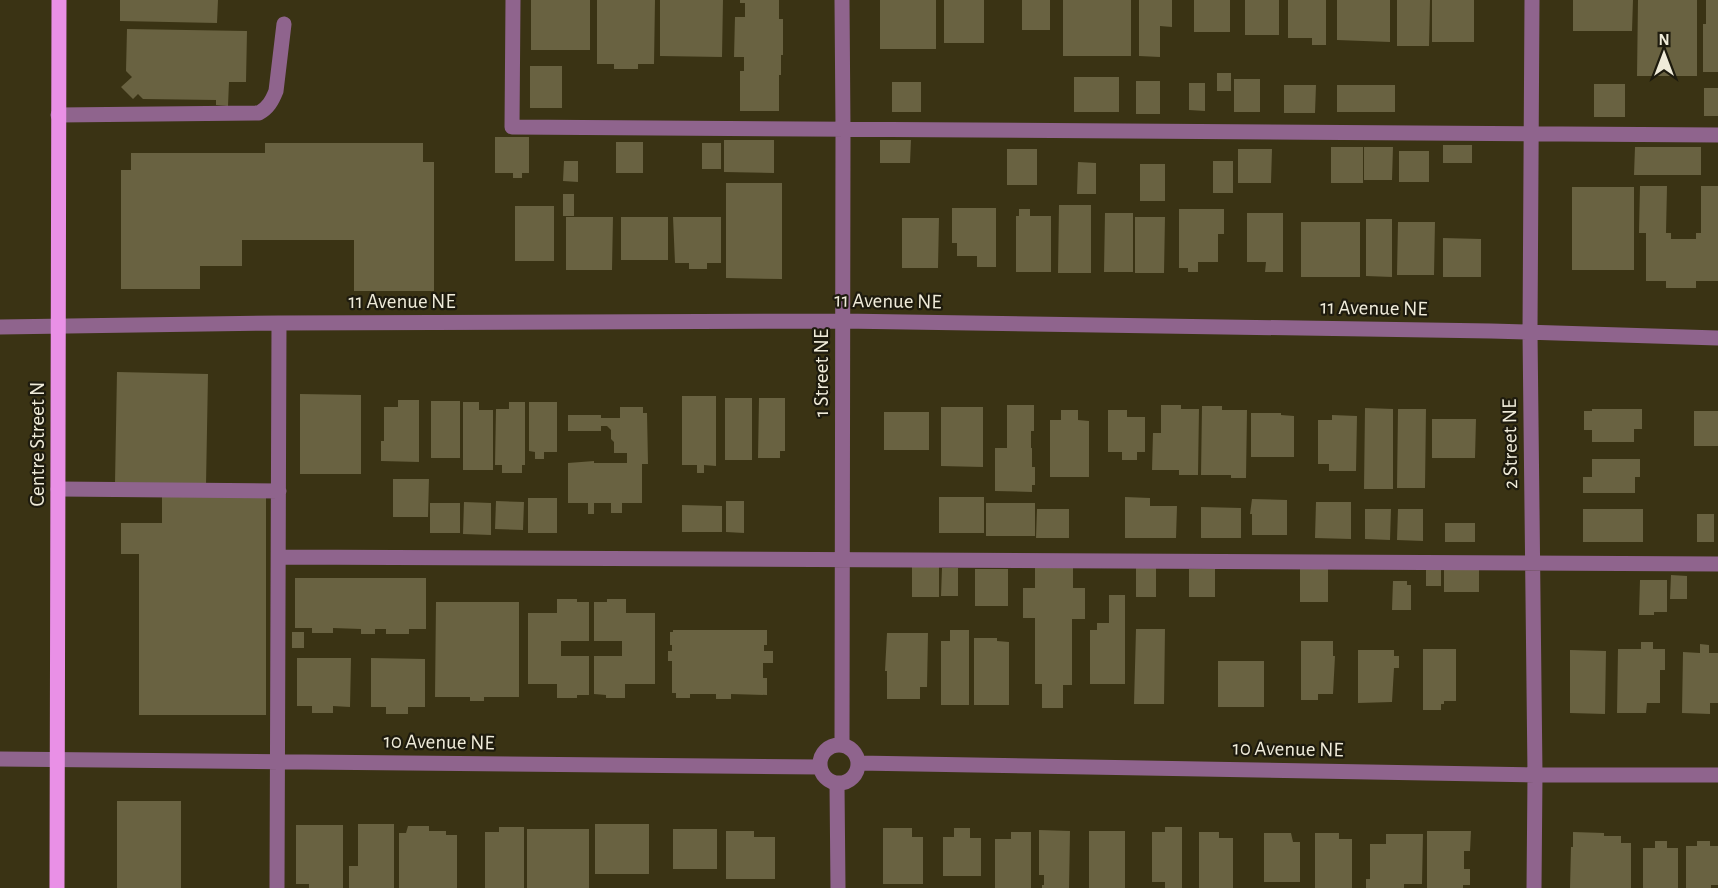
<svg xmlns="http://www.w3.org/2000/svg" width="1718" height="888" font-family="'Alegreya Sans',sans-serif">
<style>
.building{fill:#696241}
.lines{fill:none;stroke-linecap:round;stroke-linejoin:round}
.minor{stroke:#8f648d;stroke-width:15}
.major{stroke:#e990e6;stroke-width:15}
.labels{text-anchor:middle;dominant-baseline:central;stroke-width:4.5;stroke-linejoin:round;paint-order:stroke}
.street-label{font-size:21px;fill:#efebd9;stroke:#1e1b0e}
</style>
<rect width="100%" height="100%" fill="#3a3314"/>
<path class="building" d="M120 0H218L217 23 120 21Z
M531 0H590V50H531Z
M597 0H655L654 64H638V69H614V64H597Z
M660 0H723L722 57 660 56Z
M740 0H779V19H783V55H781V75H779V111H740V71H744V57H734L735 17H745V3H740Z
M880 0H936V49H880Z
M944 0H984V43H944Z
M1022 0H1050V30H1022Z
M1063 0H1131V56H1063Z
M1139 0H1172V27L1160 26V57L1139 56Z
M1194 0H1230V32H1194Z
M1245 0H1279V35H1245Z
M1288 0H1326V45H1312V38H1288Z
M1337 0H1390V42L1337 40Z
M1397 0H1430L1429 46H1397Z
M1432 0H1474V42H1432Z
M1573 0H1633L1632 31H1573Z
M1638 0H1697V76H1637Z
M1706 0H1718V72H1703V24H1706Z
M127 29 247 31 246 82H229L228 106 216 105V100L143 99 138 94 133 99 121 87 132 77 126 71Z
M530 66H562V108H530Z
M1217 73H1231V91H1217Z
M1074 77H1119V112H1074Z
M1234 79H1260V112H1234Z
M1136 81H1160V114H1136Z
M892 82H921V112H892Z
M1189 83H1205V111L1189 110Z
M1594 84H1625V117H1594Z
M1284 85H1316L1315 113H1284Z
M1337 85H1395V112H1337Z
M1704 88H1718V116H1704Z
M495 137H529V173H522V178H513V173H495Z
M724 140H774V173L724 172Z
M880 140H911L910 163H880Z
M616 142H643V173H616Z
M265 143H423V162H434V291H354V240H242V266H200V289H121V170H131V153H265Z
M702 143H721V169H702Z
M1443 145H1472V163H1443Z
M1331 147H1363V183H1331Z
M1364 147H1393L1392 180H1364Z
M1635 147H1701V175H1634Z
M1007 149H1037V185H1007Z
M1238 149H1272L1271 183H1238Z
M1399 151H1429V182H1399Z
M564 161H578V182L563 181Z
M1213 161H1233V193H1213Z
M1078 162 1096 163V194H1077Z
M1140 164H1165V201H1140Z
M726 183H782V279L726 278Z
M1640 186H1667L1666 233H1671V239H1696V233H1701V186H1718V281H1696V288H1666V281H1646V233H1639Z
M1572 187H1634V270H1572Z
M563 194H574V216H563Z
M1059 205H1091V273H1058Z
M515 206H554V261H515Z
M952 208H996V267H977V256H957V243H952Z
M1019 209H1030V216H1051V272H1016V216H1019Z
M1179 209H1224V234H1218V262H1198V272H1188V268H1179Z
M1105 213H1133V272H1104Z
M1247 213H1283V272H1265L1266 262H1247Z
M566 217H613L612 270H566Z
M621 217H668V260H621Z
M673 217H721V263H707V269H689V263H675Z
M1135 217H1165L1164 273H1135Z
M902 218H939L938 268H902Z
M1366 219H1392V277L1366 276Z
M1301 222H1360V277H1301Z
M1398 222H1435L1434 275H1397Z
M1443 238 1481 239V277H1443Z
M117 372 208 374 206 485 115 483Z
M300 394 361 395V474H300Z
M682 396H716V466L704 465V473H697V465H682Z
M725 398H752V460H725Z
M759 398H785V451H780V458H758Z
M398 400H419V462L381 461V441H384V407H398Z
M431 401H460V458H431Z
M463 402H479V410H493V470H463Z
M509 402H525V465H522V473H502V465H495L496 409H509Z
M529 402H557V452H544V459H535V452L529 451Z
M1007 405H1034V431H1031V448H1032V467H1035V485H1032V492L995 491V448H1007Z
M1161 405H1181V409H1199L1198 475H1179V470H1152L1153 433H1161Z
M1202 406H1222V410H1247L1246 478H1231V475H1201Z
M620 407H643V413H647L648 464H642V503H622V513H611V503H594V514H588V503H568V463L594 461V463H627V453H614V442L611 439V430L607 426H601V431H568V415H601V418H620Z
M941 407H983V467L941 466Z
M1365 408 1393 409V489H1364Z
M1398 409H1426L1425 488H1397Z
M1592 409H1642V429H1634V442H1592V430H1584V411H1592Z
M1061 410H1078V420L1089 421V477H1050V420H1061Z
M1108 410H1127V417H1145V452H1137V460H1122V452H1108Z
M1694 411H1718V446H1694Z
M884 412H929V450H884Z
M1251 413H1281V415L1294 416V457H1251Z
M1332 415 1357 416 1356 471H1329V464H1318V420H1332Z
M1432 419H1476L1475 458H1432Z
M1592 459H1640V477H1635V493H1583V477H1592Z
M393 479H429L428 517H393Z
M162 495H266V715H139V554H121V523H162Z
M939 497H984V533H939Z
M1125 497 1150 498V506H1177L1176 538H1125Z
M528 498H557V533H528Z
M1252 499 1287 500V535H1252V514H1250Z
M496 501 524 502 523 530 495 529Z
M726 501H744V533L726 532Z
M464 502 491 503V535L463 534Z
M1316 502H1351V539L1315 538Z
M430 503H460V533H430Z
M986 503H1035V536H986Z
M682 505 722 506V532H682Z
M1201 507 1241 508V538H1201Z
M1037 509H1069V538H1036Z
M1365 509H1391L1390 540 1365 539Z
M1398 509H1423V541L1397 540Z
M1583 509H1643V542H1583Z
M1697 514H1714V542H1697Z
M1445 523H1475V542H1445Z
M912 566H939V597H912Z
M1444 567H1479V592H1444Z
M942 568H958V596H941Z
M1035 568H1073V588H1085V619H1072V685H1063V708H1042V684H1035V618H1023V588H1035Z
M1136 568H1156V597H1136Z
M1300 568H1328V602H1300Z
M975 569H1008V606H975Z
M1189 569H1215V597H1189Z
M1426 570H1441V586H1426Z
M1671 575 1687 576V599H1670Z
M295 578H426V629H409V634H386V629H375V634H361V629L333 628V633H312V628H295Z
M1640 580H1667V612H1654V615H1639Z
M1393 581H1407V585H1411V610H1392Z
M1109 595H1125V684H1090V630H1097V623H1109Z
M557 599H577V602H589V641H561V656H589V695H577V698H557V684H528V613H557Z
M607 599H626V613H655V684H625V698H606V695L594 694V656H622V641H594V602H607Z
M436 602H519V697H484V701H470V697H435Z
M1136 629H1165L1164 704H1134Z
M673 630H767V645H764V651H773V663H763V678H767V695L731 694V699H716V694H690V698H676V693H672V661H668V651H672V645H670V632H673Z
M950 630H969V705H941V641H950Z
M292 632H304V648H292Z
M887 633H928L927 687H920V699H887V671H885Z
M974 638H997V641L1009 642V705H974Z
M1301 641H1333V656H1335L1333 694H1318V700H1301Z
M1641 642H1653V649H1665V670H1660V703H1647L1646 713H1617L1618 649H1641Z
M1700 644 1709 645V653H1718V703H1710V714L1682 713 1683 652 1700 653Z
M1423 649H1456V701H1444V704H1441V710H1423Z
M1358 650H1394V656H1399V668H1394L1392 702 1358 703Z
M1570 650 1606 651 1605 714 1570 713Z
M297 658H351L350 707 333 706V713H312V706H297Z
M371 658 425 659V707H408V714H386V707H371Z
M1218 661H1264V707H1218Z
M117 801H181V888H117Z
M358 824H394V888H349V866H358Z
M595 824H649V874H595Z
M296 825H343V888H309V884H296Z
M408 826H429V831H446V835H457V888H399V833H406Z
M499 827H524V888H485V832H499Z
M1165 827H1182V888H1165V882H1152V832H1165Z
M883 828H912V837H923V884H883Z
M954 828H970V838H981V876H943V837H954Z
M527 829H589V888H527Z
M673 829H717V869H673Z
M1039 830 1070 831 1069 888H1042V885H1044V875H1039Z
M726 831H754V837H775V879H726Z
M1089 831H1125V888H1089Z
M1427 831H1471L1470 851H1464V869H1470V885H1463V888H1427Z
M1011 832H1031V888H995V839H1011Z
M1199 832H1219V838H1233V888H1199Z
M1573 832 1604 833V836H1621V843H1631V888H1570L1571 847H1573Z
M1264 833H1291L1293 842H1300V882H1264Z
M1315 833H1339V839H1352V888H1315Z
M1386 834H1423L1422 884H1404V888H1366V879H1370V844H1386Z
M1655 841H1667V848H1678V888H1643V848H1655Z
M1697 841H1710V846H1718V885H1711V888H1686V846H1697Z"/>
<g class="lines">
<path class="minor" d="M513 0 512 127 1718 135
M842 0 843 129 842 745
M1532 0 1530 332 1535 775 1534 888
M58 115 259 113C268 108 272 101 276 91L284 24
M0 327 279 323 842 321 1491 331 1718 338
M58 489 279 491
M279 557 1718 564
M820 764a19 19 0 1 1 38 0a19 19 0 1 1-38 0Z
M0 759 820 767
M858 763 1535 775H1718
M837 784 838 888
M277 888 279 323"/>
<path class="major" d="M57 888 59 0"/>
</g>
<g class="labels">
<g class="street-label">
<text x="402" y="301">11 Avenue NE</text>
<text transform="translate(888 301) rotate(1)">11 Avenue NE</text>
<text transform="translate(1374 308) rotate(1)">11 Avenue NE</text>
<text transform="translate(821 373) rotate(-90)">1 Street NE</text>
<text transform="translate(37 444) rotate(-90)">Centre Street N</text>
<text transform="translate(1510 444) rotate(-91)">2 Street NE</text>
<text transform="translate(439 742) rotate(1)">10 Avenue NE</text>
<text transform="translate(1288 749) rotate(1)">10 Avenue NE</text>
</g>
</g>
<g transform="translate(1664 54)" stroke="#1e1b0e" stroke-width="4.5" paint-order="stroke">
<path d="M0-4.5L10 22L0 15L-10 22Z" fill="#efebd9"/>
<text y="-9" font-size="16" font-weight="bold" text-anchor="middle" fill="#efebd9">N</text>
</g>
</svg>
